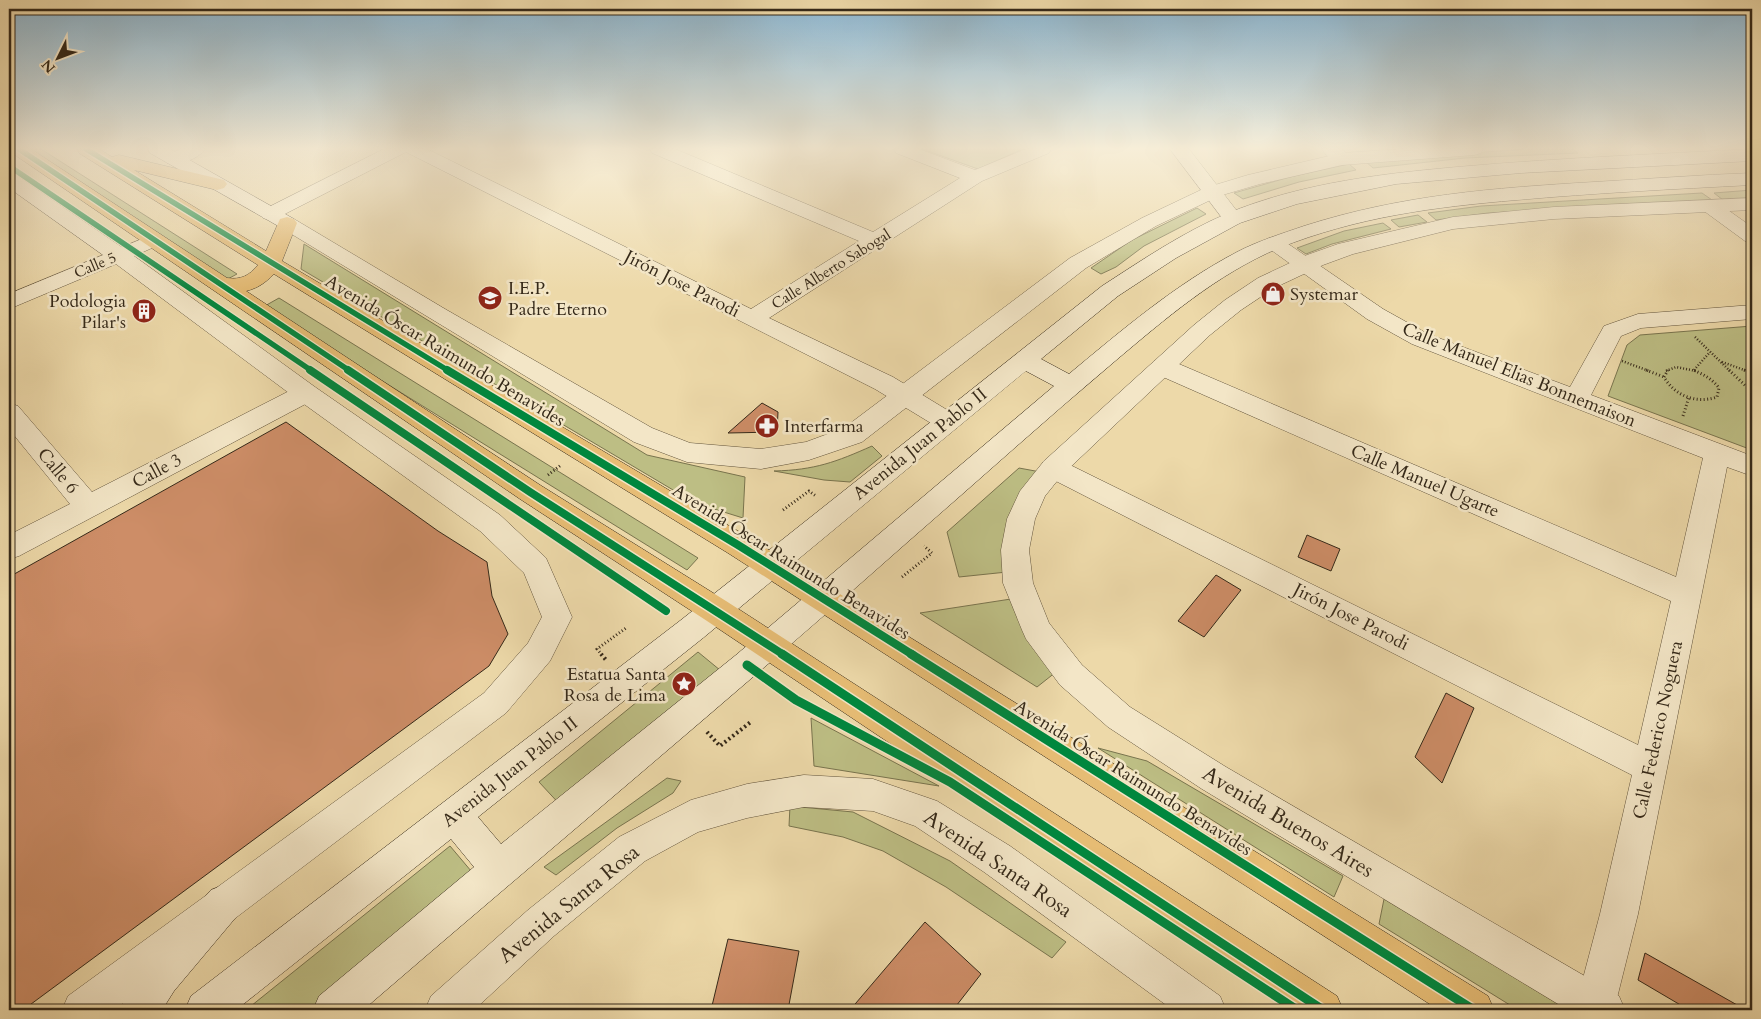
<svg xmlns="http://www.w3.org/2000/svg" width="1761" height="1019" font-family="Cardo,serif">
<style>
.green{fill:#bdbe84;stroke:#79744e}
.building{fill:#cd8d67;stroke:#352919}
.lines{fill:none;stroke-linecap:round;stroke-linejoin:round}
.minor-casing{stroke:#63553d;stroke-width:1}
.tertiary-casing{stroke:#63553d;stroke-width:1}
.secondary-casing{stroke:#352919;stroke-width:1}
.primary-casing{stroke:#352919;stroke-width:1}
.path-far2{stroke:#352919;stroke-width:2.5;stroke-dasharray:1 2;stroke-linecap:butt}
.path-far1{stroke:#352919;stroke-width:3;stroke-dasharray:1 2.5;stroke-linecap:butt}
.path{stroke:#352919;stroke-width:4;stroke-dasharray:2 3;stroke-linecap:butt}
.minor{fill:#f3e6c7;fill-rule:evenodd}
.tertiary{fill:#f3e6c7;fill-rule:evenodd}
.secondary{fill:#f3e6c7;fill-rule:evenodd}
.primary{fill:#e6bc74;fill-rule:evenodd}
.cycleway-far2-casing{stroke:#f3e6c7;stroke-width:8}
.cycleway-far1-casing{stroke:#f3e6c7;stroke-width:11}
.cycleway-casing{stroke:#f3e6c7;stroke-width:12}
.cycleway-far2{stroke:#00873e;stroke-width:5.5}
.cycleway-far1{stroke:#00873e;stroke-width:8}
.cycleway{stroke:#00873e;stroke-width:9}
.labels{text-anchor:middle;dominant-baseline:central;stroke-width:5;stroke-linejoin:round;paint-order:stroke}
.far-street-label{font-size:15px;fill:#352919;stroke:#f3e6c7}
.street-label{font-size:18px;fill:#352919;stroke:#f3e6c7}
.poi-label{font-size:18px;fill:#352919;stroke:#f3e6c7;text-anchor:start}
.near-street-label{font-size:21px;fill:#352919;stroke:#f3e6c7}
</style>
<rect width="100%" height="100%" fill="#edd9a9"/>
<filter id="stains"><feTurbulence type="fractalNoise" baseFrequency=".004" numOctaves="4"/><feColorMatrix values="0 0 0 0 .2 0 0 0 0 .09 0 0 0 0 .02 0 0 0 .5 -.17"/></filter>
<radialGradient id="worn" r=".72"><stop offset=".6" stop-color="#630" stop-opacity="0"/><stop offset="1" stop-color="#630" stop-opacity=".3"/></radialGradient>
<path class="green" d="M25 149H41L237 274 224 281Z
M922 149H1023L978 169Z
M1526 149H1573L1578 153 1465 158 1373 168 1365 161Z
M1349 164 1356 170 1299 182 1243 199 1234 193 1290 177Z
M1752 190V198L1723 200 1714 193Z
M1702 193 1712 200 1488 213 1436 220 1428 213 1481 206Z
M1197 208 1206 214 1144 246 1116 267 1101 274 1091 268 1132 240Z
M1418 215 1427 222 1399 227 1391 220Z
M1383 223 1391 229 1332 244 1306 254 1297 248 1344 231Z
M304 244 647 455 745 477 743 518 695 503 301 269Z
M279 298 698 558 687 570 263 307Z
M1752 326V450L1608 396 1627 345 1640 335Z
M872 446 882 456 850 482 824 480 774 471C815 470 836 462 872 446Z
M1019 468 1046 473 1007 572 959 577 947 532Z
M1024 597 1056 672 1037 687 920 613Z
M698 652 726 675 564 809 539 782Z
M811 718 939 786 814 766Z
M1098 748 1147 761 1343 876 1334 897Z
M667 778 681 781 673 793 617 828 556 875 544 867Z
M790 806 853 812 950 861 1066 942 1052 958 946 887 883 851 843 837 789 826Z
M450 846 477 878 319 1010H246Z
M1384 899 1568 1010H1518L1379 924Z"/>
<path class="building" d="M762 403 778 412 777 432 728 433Z
M286 422 438 531 487 562 492 596 508 634 489 666 23 1010H9V577Z
M1307 535 1340 549 1331 571 1298 557Z
M1216 575 1241 590 1204 637 1178 621Z
M1446 693 1474 708 1442 783 1415 757Z
M925 922 981 974 953 1010H850Z
M728 939 799 951 788 1010H711Z
M1645 953 1746 1010H1689L1638 980Z"/>
<g class="lines">
<defs>
<path id="minor" d="M181 149H205C199 159 178 166 167 163L164 159 167 155Z
M384 149H427L751 309 859 241 652 153 650 149H675L873 232 960 178 896 153 894 149H919L975 170 1026 149H1051L1049 153 982 181 769 318 893 377 957 416 961 422 957 428 948 431 939 428 875 389 406 152 277 218 270 220 263 218 260 214 263 210Z
M1170 149H1189L1240 215 1243 219 1240 223 1233 225 1226 223Z
M1322 149H1342L1352 159 1349 163C1337 166 1328 159 1322 149Z
M1711 201 1718 203 1752 227V243L1745 241 1704 211 1701 207 1704 203Z
M1274 237 1281 239 1383 309 1428 334 1570 387 1604 326 1638 314 1752 305V319L1641 328 1621 336 1591 395 1752 456V476L1727 467 1638 914 1614 1010H1578L1576 1005 1600 914 1632 775 1044 475 1040 468 1044 461 1053 458 1062 461 1638 745 1671 601 1154 373 1151 367 1154 361 1163 359 1172 361 1676 577 1703 458 1412 344 1367 319 1267 247 1263 243 1267 239Z
M306 384 315 387 318 393 315 399 19 556 9 559V535L70 504 9 429V403L18 406 92 492 297 387Z"/>
<path id="tertiary" d="M1402 149H1483L1481 153 1474 155 1342 165 1260 184 1219 196 1156 226 1086 268 862 442 809 460 761 469 687 462 634 442 280 227 277 223 280 219 287 217 294 219 445 309 652 428 690 443 761 449 806 442 844 428 1070 258 1142 218 1205 188 1248 175 1342 153Z
M1752 198V210L1554 219 1453 229 1353 254 1323 265 1274 288 1241 310 1210 335 1062 475 1045 496 1035 519 1029 550 1033 583 1049 623 1082 665 1130 707 1226 767 1619 996 1625 1010H1568L1202 789 1108 727 1060 685 1026 639 1022 630 1003 583 1001 550 1007 519 1020 491 1044 461 1194 325 1225 300 1258 278 1307 255 1338 244 1453 217 1554 207Z
M154 234 161 236 165 240 161 244 134 256 315 387 500 515 546 558 572 617 550 661 506 713 114 1010H62L68 996 484 693 528 643 542 617 524 573 480 531 297 399 116 264 9 309V294Z
M804 775 873 779 937 801 1010 846 1220 996 1226 1010H1173L984 872 915 826 873 811 804 807 747 818 698 832 645 861 554 936 474 1010H425L431 996 528 910 619 837 691 800 747 784Z"/>
<path id="secondary" d="M148 149H170L294 219 297 223 294 227 287 229 280 227 150 153Z
M1752 149V161L1521 173 1396 184 1297 204 1240 223 1176 258 1118 296 1041 359 1069 374C1122 330 1176 284 1237 252 1258 241 1281 234 1304 226 1401 195 1493 188 1594 182 1647 179 1699 175 1752 173V185C1674 189 1595 193 1517 200 1434 207 1357 217 1279 248 1217 274 1165 319 1114 362 1045 420 979 480 911 539 731 699 545 853 363 1010H313L319 996 474 867 451 839 236 1010H185L191 996 681 620 1102 286C1142 260 1182 233 1226 214 1303 182 1387 173 1469 166 1563 158 1658 154 1752 149ZM1026 371 1054 386 736 655 501 844 478 817 703 638Z
M9 173 16 175 126 250 129 255 126 260 118 261 110 260 9 188Z
M224 885 237 890 242 903 237 916 174 991 162 1010H120C137 963 179 927 211 890Z"/>
<path id="primary" d="M10 149H31L227 278C241 280 249 276 258 265L79 153 77 149H99L112 157 119 155 224 180 227 184 224 188 217 190 134 170 266 251 280 219 287 217 294 219 297 223 282 261 748 537 1488 996 1494 1010H1439L728 553 274 274C265 283 258 288 246 291L540 485 726 601 1337 996 1343 1010H1289L704 619 520 499 12 153Z"/>
</defs>
<use href="#minor" class="minor-casing"/>
<use href="#tertiary" class="tertiary-casing"/>
<use href="#secondary" class="secondary-casing"/>
<use href="#primary" class="primary-casing"/>
<path class="path-far2" d="M1695 337 1730 371
M1622 361 1649 371
M1722 362 1747 371
M1694 370 1710 352
M1666 371 1676 367 1696 371"/>
<path class="path-far1" d="M1646 370 1664 377
M1668 370 1664 377C1675 396 1696 404 1717 397L1719 388C1712 379 1703 374 1693 370
M1729 370 1752 392
M1744 370 1752 373
M1683 416 1689 397
M548 475 561 465
M783 510 809 491 816 496
M902 577 932 553 924 546
M602 655 597 649 626 628"/>
<path class="path" d="M601 654 606 660
M707 732 720 746 752 721"/>
<use href="#minor" class="minor"/>
<use href="#tertiary" class="tertiary"/>
<use href="#secondary" class="secondary"/>
<use href="#primary" class="primary"/>
<defs>
<path id="cycleway-far2" d="M19 149 350 371
M86 149 449 371
M9 166 312 371"/>
<path id="cycleway-far1" d="M310 370 666 611
M348 370 530 492 784 655
M447 370 738 545 913 655"/>
<path id="cycleway" d="M782 654 1323 1010
M911 654 1474 1010
M747 665 796 700 950 782 1297 1010"/>
</defs>
<use href="#cycleway-far2" class="cycleway-far2-casing"/>
<use href="#cycleway-far1" class="cycleway-far1-casing"/>
<use href="#cycleway" class="cycleway-casing"/>
<use href="#cycleway-far2" class="cycleway-far2"/>
<use href="#cycleway-far1" class="cycleway-far1"/>
<use href="#cycleway" class="cycleway"/>
</g>
<linearGradient id="sky" x2="0" y2="1"><stop stop-color="#8ab6d2"/><stop offset="0.51" stop-color="#f7eed8"/><stop offset="1" stop-color="#f7eed8" stop-opacity="0"/></linearGradient>
<rect width="1761" height="291" fill="url(#sky)"/>
<defs>
<symbol id="shop-disc" viewBox="-11 -11 22 22"><circle r="9.5" fill="#8f2418" stroke="#f3e6c7"/><path d="M-5-2.5h2.3a2.7 3.5 0 0 1 5.4 0H5L5.5 6h-11ZM-1.5-2.5h3a1.5 2.3 0 0 0-3 0Z" fill="#fff"/></symbol>
<symbol id="school-disc" viewBox="-11 -11 22 22"><circle r="9.5" fill="#8f2418" stroke="#f3e6c7"/><path d="M0-5L7-2L0 1L-7-2ZM-4 1L0 2.5L4 1V4Q0 6-4 4Z" fill="#fff"/></symbol>
<symbol id="building-disc" viewBox="-11 -11 22 22"><circle r="9.5" fill="#8f2418" stroke="#f3e6c7"/><path d="M-4-6H4V6H1V3H-1V6H-4ZM-2.5-4.3h1.7v1.8h-1.7ZM.8-4.3h1.7v1.8H.8ZM-2.5-1h1.7V.8h-1.7ZM.8-1h1.7V.8H.8Z" fill="#fff"/></symbol>
<symbol id="pharmacy-disc" viewBox="-11 -11 22 22"><circle r="9.5" fill="#8f2418" stroke="#f3e6c7"/><path d="M-2-6h4v4h4v4h-4v4h-4v-4h-4v-4h4Z" fill="#fff"/></symbol>
<symbol id="sight-disc" viewBox="-11 -11 22 22"><circle r="9.5" fill="#8f2418" stroke="#f3e6c7"/><path d="M0-6L1.8-2.2L6-1.7L2.9 1.2L3.7 5.4L0 3.3L-3.7 5.4L-2.9 1.2L-6-1.7L-1.8-2.2Z" fill="#fff"/></symbol>
</defs>
<g fill-rule="evenodd">
<use href="#shop-disc" x="1259" y="280" width="28" height="28"/>
<use href="#school-disc" x="476" y="284" width="28" height="28"/>
<use href="#building-disc" x="130" y="297" width="28" height="28"/>
<use href="#pharmacy-disc" x="753" y="412" width="28" height="28"/>
<use href="#sight-disc" x="670" y="670" width="28" height="28"/>
</g>
<g class="labels">
<g class="far-street-label">
<text transform="translate(95 265) rotate(-23)">Calle 5</text>
<text transform="translate(831 269) rotate(-32)">Calle Alberto Sabogal</text>
</g>
<g class="street-label">
<text transform="translate(682 284) rotate(27)">Jirón Jose Parodi</text>
<text transform="translate(445 351) rotate(31)">Avenida Óscar Raimundo Benavides</text>
<text transform="translate(1519 375) rotate(22)">Calle Manuel Elias Bonnemaison</text>
<text transform="translate(920 444) rotate(-39)">Avenida Juan Pablo II</text>
<text transform="translate(58 471) rotate(50)">Calle 6</text>
<text transform="translate(157 471) rotate(-28)">Calle 3</text>
<text transform="translate(1425 481) rotate(23)">Calle Manuel Ugarte</text>
<text transform="translate(791 562) rotate(32)">Avenida Óscar Raimundo Benavides</text>
<text transform="translate(1351 617) rotate(27)">Jirón Jose Parodi</text>
<text transform="translate(1658 730) rotate(-78)">Calle Federico Noguera</text>
<text transform="translate(510 772) rotate(-38)">Avenida Juan Pablo II</text>
<text transform="translate(1133 778) rotate(32)">Avenida Óscar Raimundo Benavides</text>
</g>
<g class="poi-label">
<text x="508" y="288">I.E.P.<tspan x="508" dy="21">Padre Eterno</tspan></text>
<text x="1290" y="294">Systemar</text>
<text x="126" y="301" text-anchor="end">Podologia<tspan x="126" dy="21">Pilar's</tspan></text>
<text x="784" y="426">Interfarma</text>
<text x="666" y="674" text-anchor="end">Estatua Santa<tspan x="666" dy="21">Rosa de Lima</tspan></text>
</g>
<g class="near-street-label">
<text transform="translate(1288 822) rotate(31)">Avenida Buenos Aires</text>
<text transform="translate(998 864) rotate(34)">Avenida Santa Rosa</text>
<text transform="translate(569 904) rotate(-39)">Avenida Santa Rosa</text>
</g>
</g>
<rect width="1761" height="1019" fill="none" stroke="#edd9a9" stroke-width="30"/>
<rect x="10" y="10" width="1741" height="999" fill="none" stroke="#352919" stroke-width="2.5"/>
<rect x="15" y="15" width="1731" height="989" fill="none" stroke="#352919"/>
<g transform="translate(58 58) rotate(228)" stroke="#f3e6c7" stroke-width="4" paint-order="stroke">
<path d="M0-4L9 19L0 12L-9 19Z" fill="#352919"/>
<text y="-8" font-size="14" font-weight="bold" text-anchor="middle" fill="#352919">N</text>
</g>
<rect width="100%" height="100%" filter="url(#stains)"/>
<rect width="100%" height="100%" fill="url(#worn)"/>
</svg>
